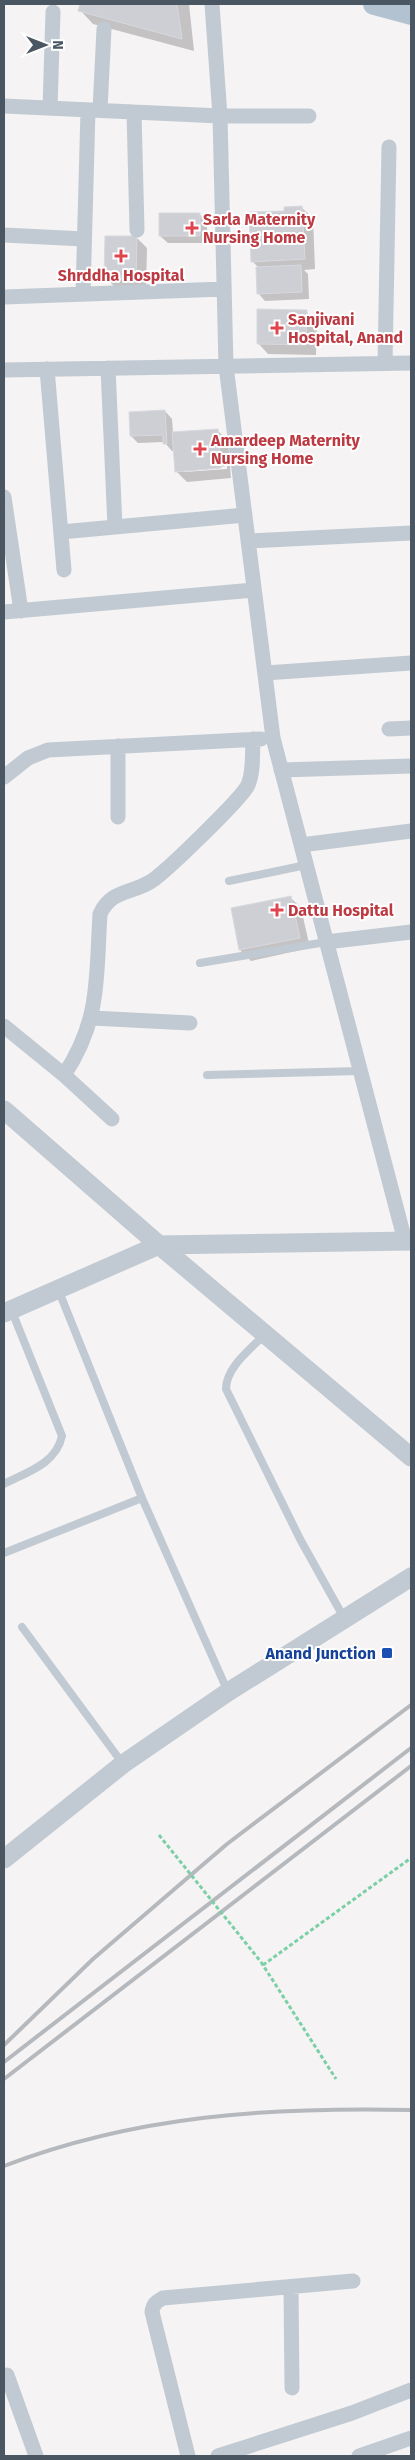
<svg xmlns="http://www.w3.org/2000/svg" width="415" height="2460" font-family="'Fira Sans',sans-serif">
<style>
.shadow{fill:#0003;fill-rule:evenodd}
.building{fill:#cdcfd5;stroke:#d7d9de}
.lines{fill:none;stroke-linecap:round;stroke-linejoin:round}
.path{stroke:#7ad0a6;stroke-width:3;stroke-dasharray:4 2.5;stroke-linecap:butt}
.service{stroke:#c1cad2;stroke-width:8}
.minor{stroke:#c1cad2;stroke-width:15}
.tertiary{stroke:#c1cad2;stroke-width:19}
.primary{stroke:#b3c2d1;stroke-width:22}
.rail{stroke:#b5b8bd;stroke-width:4}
.path-bridge{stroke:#7ad0a6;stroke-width:3;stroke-dasharray:4 2.5;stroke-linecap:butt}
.health-dot{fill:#e0444e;stroke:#fff;stroke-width:2}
.transit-dot{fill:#1a4fb4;stroke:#fff;stroke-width:2}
.labels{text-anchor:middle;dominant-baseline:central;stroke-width:4;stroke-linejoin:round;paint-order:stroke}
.health-label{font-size:16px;font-weight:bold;fill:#be3a42;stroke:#fff;text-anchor:start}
.transit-label{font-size:16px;font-weight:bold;fill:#164399;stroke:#fff;text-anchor:end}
</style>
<rect width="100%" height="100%" fill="#f5f3f3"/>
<path class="shadow" d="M81 4H189L194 51 93 24 80 10Z
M302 208 313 218 315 269 304 270 308 274 309 299 265 301 258 293 259 268 252 261 285 212Z
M199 214 207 221V243H168L160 236Z
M136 237 147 248 146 289 116 288 106 278Z
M306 312 317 322 316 355 268 354 258 343Z
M165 411 172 419 173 433 217 430 228 441 231 478 187 482 176 471 175 451H172L164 442 138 443 131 436ZM227 466V469L184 472V470Z
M290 897 301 908 310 948 251 961 240 950 232 909Z"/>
<path class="building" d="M80 4H177L182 39 78 11Z
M302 206 305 259 251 262 249 212 284 211V207Z
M159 213H200V236H159Z
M105 236H137L136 279 104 278Z
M301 265 302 292 257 294 256 267Z
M257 309 307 310 306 345 257 344Z
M165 410 167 444H163V435L130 436 129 412Z
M218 429 221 468 175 472 172 432Z
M291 896 300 938 239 950 231 908Z"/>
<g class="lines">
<path class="path" d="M261 1962 336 2079
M263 1965 411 1858"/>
<path class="service" d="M229 881 306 865
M200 963 326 942
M207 1075 360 1071
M58 1289 142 1498 228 1692
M265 1334C251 1349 226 1367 226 1389L300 1539 344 1618
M4 1484C27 1472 56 1464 62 1436L11 1309
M4 1553 142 1498
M22 1627 123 1764"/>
<path class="minor" d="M212 4 220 116 226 366 273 738 405 1241
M4 106 220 116H309
M50 108 53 12
M100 110 104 29
M134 112 137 230
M4 235 84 239
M83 294 88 110
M4 297 224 289
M385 363 389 147
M108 368 115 527
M47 369 64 570
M4 370 411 363
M4 497 21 611
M61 532 245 515
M248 541 411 533
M4 612 254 590
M265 673 411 663
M389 729 411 728
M281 770 411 766
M4 777 28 758 48 750 261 739
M118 817V746
M301 845 411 831
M326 942 411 932
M92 1018 190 1023
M4 1026 64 1075 112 1119
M64 1075C101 1020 96 976 100 914 111 890 130 894 150 882 164 874 242 798 248 785 254 771 252 753 253 739
M291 2287 292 2388
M7 2375 36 2456
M188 2456 152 2312C153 2304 156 2302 163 2298L353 2281
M218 2456 352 2413 411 2390
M359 2456 411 2438"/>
<path class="tertiary" d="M4 1110 159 1245 411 1457
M4 1313 159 1245 411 1241
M4 1859 123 1764 228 1692 411 1577"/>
<path class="primary" d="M374 4 411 14"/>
<path class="rail" d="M4 2045 93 1959 227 1844 411 1705
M4 2062 411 1748
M4 2079 411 1766
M4 2166C137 2115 270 2107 411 2110"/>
<path class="path-bridge" d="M159 1835 261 1962"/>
</g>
<g class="health-dot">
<path d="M189.5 220.5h5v5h5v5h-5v5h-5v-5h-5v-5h5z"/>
<path d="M118.5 248.5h5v5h5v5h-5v5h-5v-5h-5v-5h5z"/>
<path d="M274.5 320.5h5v5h5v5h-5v5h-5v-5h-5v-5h5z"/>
<path d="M197.5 441.5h5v5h5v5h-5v5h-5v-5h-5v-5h5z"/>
<path d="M274.5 902.5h5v5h5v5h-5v5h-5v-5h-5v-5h5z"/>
</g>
<rect class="transit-dot" x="381" y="1647" width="12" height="12" rx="2.5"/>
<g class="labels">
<g class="health-label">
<text x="203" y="219">Sarla Maternity<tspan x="203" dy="18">Nursing Home</tspan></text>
<text x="121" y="275" text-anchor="middle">Shrddha Hospital</text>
<text x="288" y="319">Sanjivani<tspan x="288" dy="18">Hospital, Anand</tspan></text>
<text x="211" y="440">Amardeep Maternity<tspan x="211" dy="18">Nursing Home</tspan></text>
<text x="288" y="910">Dattu Hospital</text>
</g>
<g class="transit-label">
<text x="376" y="1653">Anand Junction</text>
</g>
</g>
<rect width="415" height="2460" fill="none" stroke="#4a5661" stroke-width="10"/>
<g transform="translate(45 45) rotate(90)" stroke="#ffffff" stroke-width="4" paint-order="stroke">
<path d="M0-4L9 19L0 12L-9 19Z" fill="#4a5661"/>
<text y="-8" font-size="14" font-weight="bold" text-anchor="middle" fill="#4a5661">N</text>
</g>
</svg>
